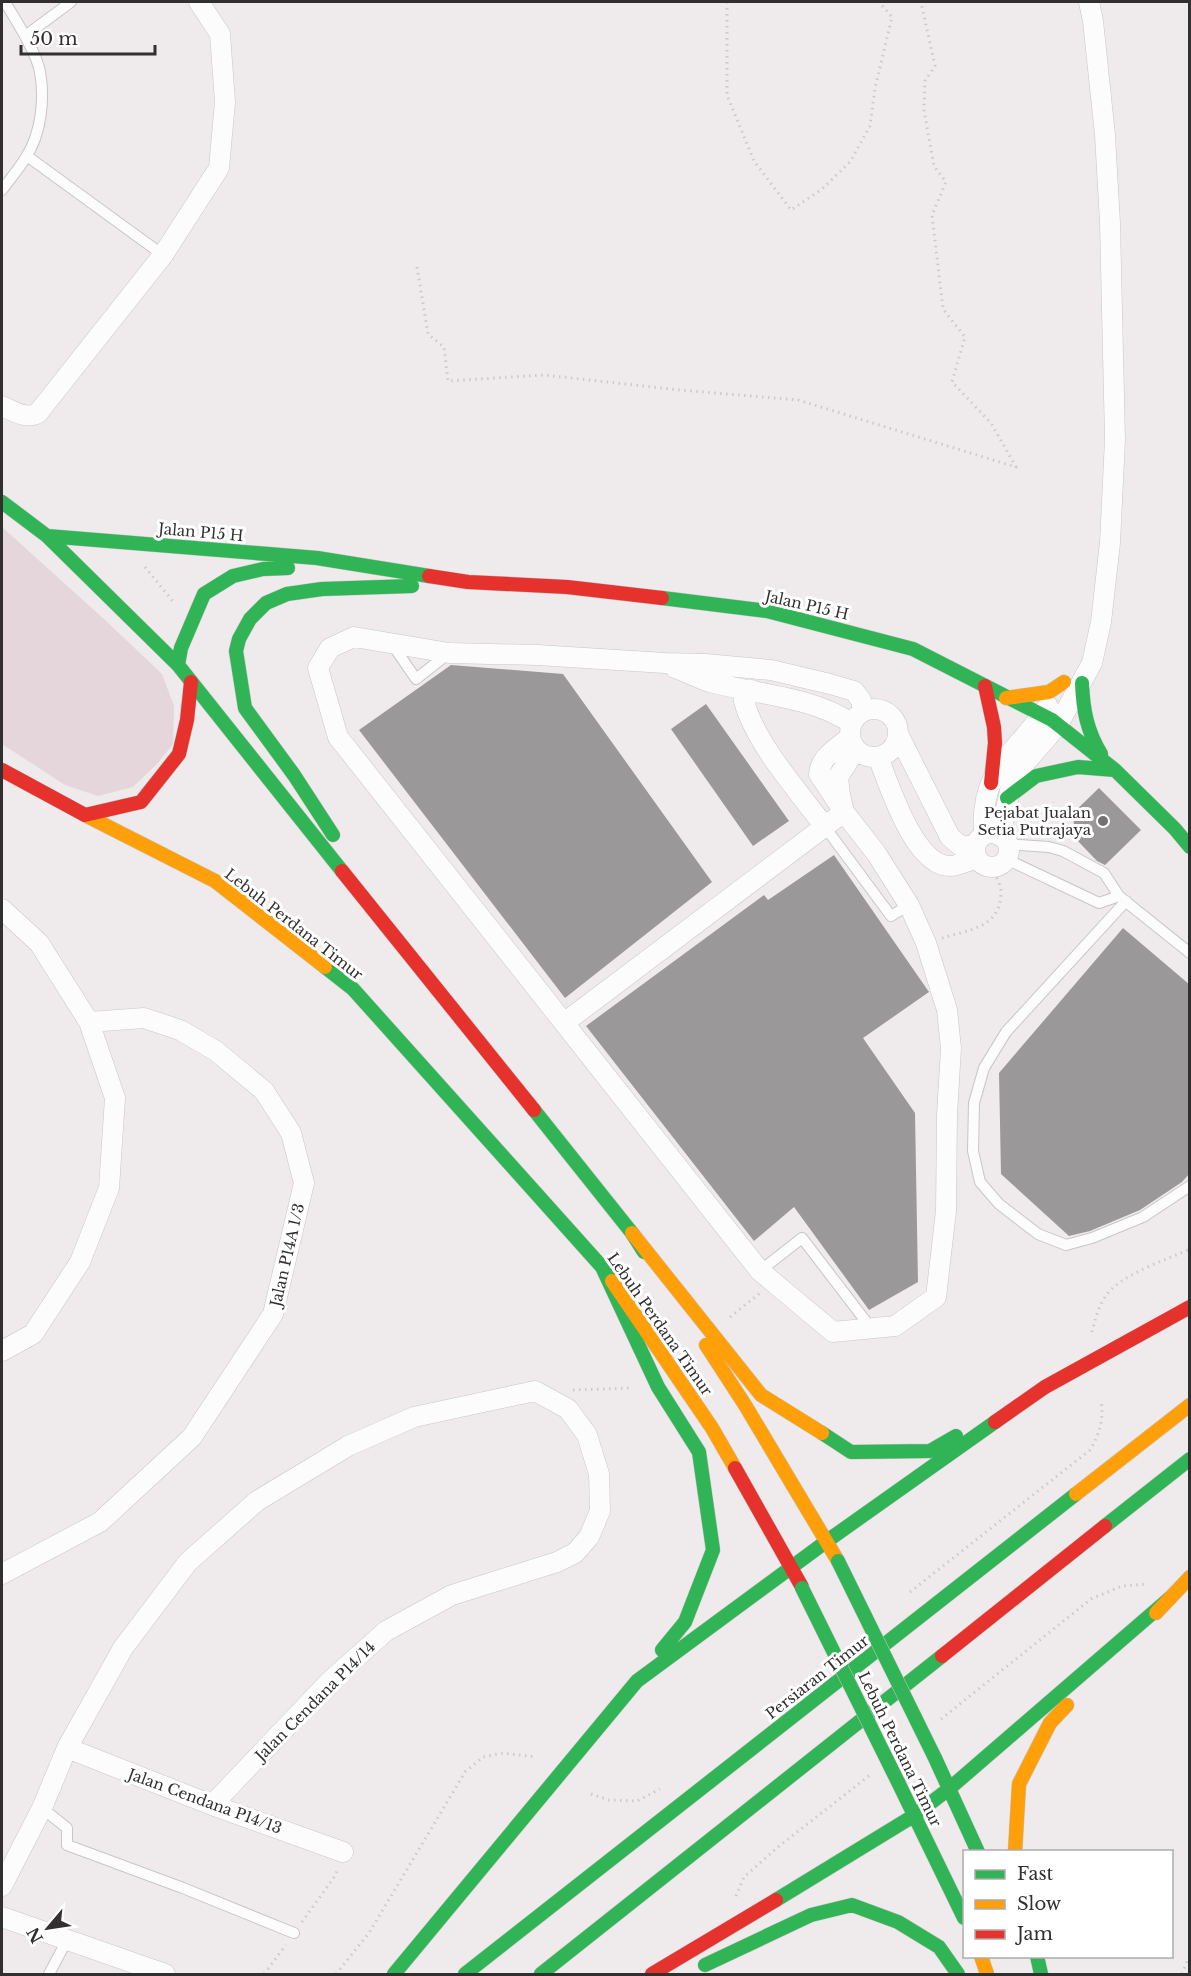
<svg xmlns="http://www.w3.org/2000/svg" width="1191" height="1976" font-family="'Libre Baskerville',serif">
<style>
.green{fill:#e5d6db}
.building{fill:#9b989a}
.lines{fill:none;stroke-linecap:round;stroke-linejoin:round}
.lane-casing{stroke:#c8c6c7;stroke-width:12}
.street-casing{stroke:#c8c6c7;stroke-width:21}
.fast-casing{stroke:#c8c6c7;stroke-width:15}
.slow-casing{stroke:#c8c6c7;stroke-width:15}
.jam-casing{stroke:#c8c6c7;stroke-width:15}
.path{stroke:#cbcacb;stroke-width:3;stroke-dasharray:1.5 4.5;stroke-linecap:butt}
.lane{stroke:#fdfcfc;stroke-width:10}
.street{stroke:#fdfcfc;stroke-width:20}
.fast{stroke:#30b455;stroke-width:14}
.slow{stroke:#ff9f0a;stroke-width:14}
.jam{stroke:#e5322d;stroke-width:14}
.fast-bridge-casing{stroke:#c8c6c7;stroke-width:15;stroke-linecap:butt}
.fast-bridge{stroke:#30b455;stroke-width:14}
.poi-dot{fill:#747172;stroke:#fff;stroke-width:2}
.labels{text-anchor:middle;dominant-baseline:central;stroke-width:6;stroke-linejoin:round;paint-order:stroke}
.street-label{font-size:15px;fill:#312f30;stroke:#fff}
.poi-label{font-size:15px;fill:#312f30;stroke:#fff;text-anchor:end}
</style>
<rect width="100%" height="100%" fill="#efebed"/>
<path class="green" d="M2 527 105 620 162 674 174 706 173 744 158 763 133 787 98 796 65 785 2 744Z"/>
<path class="building" d="M451 665 563 674 712 882 565 998 359 730Z
M706 704 789 821 753 846 671 729Z
M1099 788 1141 830 1105 865 1097 861 1075 838 1073 813Z
M834 855 929 992 863 1038 915 1113 918 1282 869 1310 794 1207 754 1241 586 1026 764 895 768 900Z
M1123 928 1190 985V1173L1182 1182 1140 1210 1090 1231 1069 1236 1001 1174 999 1073Z"/>
<g class="lines">
<defs>
<path id="lane" d="M25 36 71 2
M27 156 163 255
M2 190C10 179 19 169 26 157 41 134 45 99 40 72 36 51 16 21 5 2
M392 644 416 679 449 653
M825 827 891 916 909 905
M1006 859 1099 903 1119 896 1104 873 1063 851 1049 847 1007 844
M1120 897 1190 953
M1126 901 1006 1032 984 1068 974 1103 973 1151 980 1182 999 1204 1038 1234 1066 1245 1092 1238 1143 1217 1190 1186
M760 1271 802 1238 871 1328
M42 1808 67 1828V1845L183 1888 294 1933
M49 1974 67 1940"/>
<path id="street" d="M2 406C13 411 27 420 38 413L163 255 219 168 225 102 220 34 199 2
M675 668C687 672 698 678 710 682 753 694 816 697 852 724
M752 690 744 701C755 743 798 791 825 827
M850 733a24 24 0 1 1 48 0a24 24 0 1 1-48 0Z
M898 734 950 837 962 847 976 845
M856 749 838 777 840 795 844 812 876 853 909 905 926 943 947 1010 951 1048 947 1115 946 1211 936 1297 895 1326 833 1332 760 1271 338 737 318 668 330 648 354 637 449 653 537 655 665 663 705 664 771 670 830 684 854 691 861 700 863 712
M878 757C889 784 914 866 950 866 958 866 969 860 977 858
M975 850a17 17 0 1 1 34 0a17 17 0 1 1-34 0Z
M984 835C979 767 1016 755 1048 706
M1000 836 1013 777 1058 725 1092 663 1101 622 1110 543 1115 439 1110 223 1105 135 1093 21 1089 2
M2 909 39 943 89 1022 115 1098 109 1188 80 1262 33 1334 2 1351
M564 1023 844 812 819 774C821 755 837 749 850 737
M2 1574 100 1522 192 1437 273 1314 304 1183 291 1133 264 1091 216 1051 180 1030 144 1018 89 1022
M67 1748 212 1805 343 1852
M2 1886 42 1808 67 1748 123 1648 188 1562 257 1501 348 1446 414 1417 535 1391 568 1409 587 1435 599 1474 600 1511 589 1537 575 1553 557 1562 452 1595 386 1631 330 1681 212 1805
M2 1917 165 1974"/>
<path id="fast" d="M2 502 47 536 178 665 342 871
M47 536 317 558 429 576
M662 598 767 611 913 649 1052 720 1115 770 1175 829 1190 847
M178 665 181 648 204 594 233 576 263 569 288 568
M1082 683C1083 710 1087 731 1101 754
M1007 798 1036 776 1078 767 1115 770
M333 835 294 775 245 708 236 651 239 639 250 619 266 603 287 594 322 589 412 586
M325 967 353 989 602 1267 612 1281
M534 1110 632 1233 644 1252
M602 1267 658 1387 699 1452 713 1550 685 1622 662 1650
M822 1433 851 1452 930 1451 956 1436
M1105 1526 1190 1459
M935 1758 978 1852
M898 1782 964 1918
M776 1900 915 1815 950 1788 1170 1598
M1037 1956 1041 1974
M705 1965 811 1915 852 1905 898 1922 939 1947 958 1974
M394 1974 637 1681 827 1541 995 1422
M465 1974 1076 1494
M541 1974 942 1656"/>
<path id="slow" d="M1006 698 1049 692 1064 682
M85 815 215 881 325 967
M632 1233 761 1395 822 1433
M612 1281 712 1428 735 1468
M706 1345 745 1405 838 1561
M1076 1494 1190 1405
M1156 1613 1190 1577
M1015 1852 1019 1784 1050 1723 1067 1705
M981 1956 987 1974"/>
<path id="jam" d="M429 576 468 582 567 587 662 598
M985 686 994 727 995 743 991 783
M2 770 85 815 141 802 179 754 187 720 191 682
M342 871 534 1110
M995 1422 1045 1387 1190 1307
M735 1468 802 1587
M942 1656 1105 1526
M652 1974 776 1900"/>
</defs>
<use href="#lane" class="lane-casing"/>
<use href="#street" class="street-casing"/>
<use href="#fast" class="fast-casing"/>
<use href="#slow" class="slow-casing"/>
<use href="#jam" class="jam-casing"/>
<path class="path" d="M727 2V95L754 161 791 210 822 189 850 162 870 126 875 88 892 17 879 2
M417 267 428 334 444 347 448 381 544 375 680 390 798 400 1016 467 991 423 952 382 965 337 943 309 932 215 946 182 934 166 924 110 925 81 935 66 921 2
M145 567 175 604
M942 938C968 930 1000 928 1001 894 1002 886 995 875 992 867
M730 1317 760 1293
M1092 1332C1095 1320 1098 1308 1105 1297 1119 1275 1166 1260 1190 1249
M573 1390 632 1388
M910 1592 1090 1450C1100 1433 1104 1419 1101 1400
M941 1719 1091 1599 1122 1586 1148 1584
M591 1794 609 1800 637 1801 660 1789
M736 1896 744 1877 778 1847 870 1775
M302 1922 335 1876 338 1868
M264 1974 286 1945
M336 1974 369 1933 465 1772 483 1757 503 1753 536 1757
M1182 1974 1190 1955"/>
<use href="#lane" class="lane"/>
<use href="#street" class="street"/>
<use href="#fast" class="fast"/>
<use href="#slow" class="slow"/>
<use href="#jam" class="jam"/>
<defs>
<path id="fast-bridge" d="M838 1561 935 1758
M802 1588 898 1782"/>
</defs>
<use href="#fast-bridge" class="fast-bridge-casing"/>
<use href="#fast-bridge" class="fast-bridge"/>
</g>
<circle class="poi-dot" cx="1103" cy="821" r="6"/>
<g class="labels">
<g class="street-label">
<text transform="translate(201 532) rotate(5)">Jalan P15 H</text>
<text transform="translate(807 605) rotate(13)">Jalan P15 H</text>
<text transform="translate(294 924) rotate(38)">Lebuh Perdana Timur</text>
<text transform="translate(287 1255) rotate(-77)">Jalan P14A 1/3</text>
<text transform="translate(660 1324) rotate(55)">Lebuh Perdana Timur</text>
<text transform="translate(817 1677) rotate(-38)">Persiaran Timur</text>
<text transform="translate(315 1701) rotate(-45)">Jalan Cendana P14/14</text>
<text transform="translate(900 1749) rotate(64)">Lebuh Perdana Timur</text>
<text transform="translate(205 1801) rotate(20)">Jalan Cendana P14/13</text>
</g>
<g class="poi-label">
<text x="1091" y="812">Pejabat Jualan<tspan x="1091" dy="17">Setia Putrajaya</tspan></text>
</g>
</g>
<rect width="1191" height="1976" fill="none" stroke="#312f30" stroke-width="6"/>
<rect x="963" y="1850" width="210" height="108" fill="#ffffff" stroke="#adacac" stroke-width="1.5"/>
<rect x="975" y="1870" width="30" height="9" fill="#30b455" stroke="#adacac" stroke-width="1.5"/>
<text x="1017" y="1880" font-size="18" fill="#312f30">Fast</text>
<rect x="975" y="1900" width="30" height="9" fill="#ff9f0a" stroke="#adacac" stroke-width="1.5"/>
<text x="1017" y="1910" font-size="18" fill="#312f30">Slow</text>
<rect x="975" y="1930" width="30" height="9" fill="#e5322d" stroke="#adacac" stroke-width="1.5"/>
<text x="1017" y="1940" font-size="18" fill="#312f30">Jam</text>
<g transform="translate(48 1928) rotate(241)" stroke="#ffffff" stroke-width="4.5" paint-order="stroke">
<path d="M0-4.5L10 22L0 15L-10 22Z" fill="#312f30"/>
<text y="-9" font-size="16" font-weight="bold" text-anchor="middle" fill="#312f30">N</text>
</g>
<path d="M21 45v9h134v-9" fill="none" stroke="#312f30" stroke-width="3"/>
<text x="30" y="45" font-size="18" fill="#312f30" stroke="#ffffff" stroke-width="4.5" paint-order="stroke">50 m</text>
</svg>
